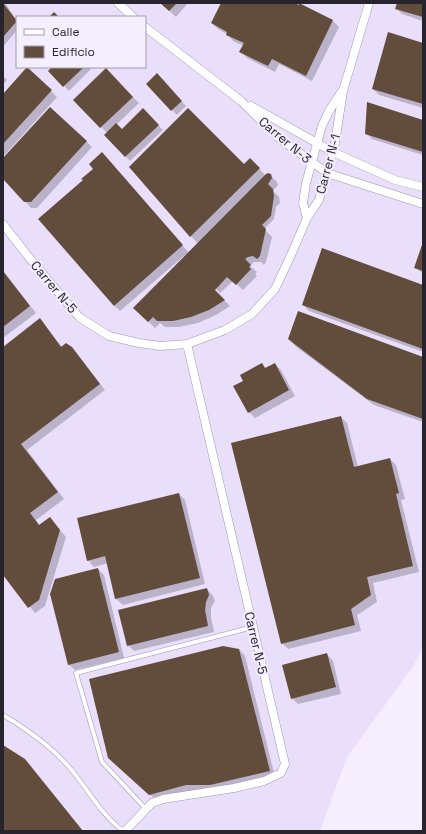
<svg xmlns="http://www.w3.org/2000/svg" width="426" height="834" font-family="'Space Grotesk',sans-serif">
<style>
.built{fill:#e9dffb;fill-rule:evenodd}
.shadow{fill:#0003}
.building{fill:#624c3c}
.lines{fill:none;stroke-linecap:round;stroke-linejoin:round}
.lane-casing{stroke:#a096b0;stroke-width:5}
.street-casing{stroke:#a096b0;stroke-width:9}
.lane{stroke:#fff;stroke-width:4}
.street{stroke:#fff;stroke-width:8}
.labels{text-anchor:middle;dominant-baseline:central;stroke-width:4;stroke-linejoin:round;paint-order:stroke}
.street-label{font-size:13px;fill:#28242e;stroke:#f4eeff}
</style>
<rect width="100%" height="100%" fill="#f4eeff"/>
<path class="built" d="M3 3H423V648L412 668 347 757 320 831H3ZM17 17H145V67H17Z"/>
<path class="shadow" d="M3 3H5L17 21V30L3 47Z
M161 3H188L176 17Z
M222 3H295L333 21 339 27 312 81 279 64 275 72 247 58 241 52 244 46 233 41 227 34 218 29 212 23Z
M398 3H423V21L402 14 396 8Z
M423 44V108L379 95 373 89Z
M54 67H93L69 91 50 71Z
M106 70 139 103 116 125 122 131 143 110 163 130 130 161 105 135 107 133 75 100Z
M3 76 7 80 3 85Z
M161 79 186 106 177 115 147 84Z
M51 91 57 97 3 157V95Z
M423 121V155L372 139 366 133Z
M86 141 92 147 37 208H31L3 177V160Z
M250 159 265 175H270L277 182 278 185 273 191 279 197 280 203 276 207 274 219 264 229 272 237 266 262 264 265 261 262H254L250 266 257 272 255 274 257 276 243 290 233 281 220 293 194 267 192 268 230 306 216 315 198 323 179 327H165L160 323 155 328 135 308 186 256 185 255 120 311 114 305 108 160 189 253 198 244 130 167 244 166Z
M423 244V274L415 267Z
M3 271 36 313 3 338Z
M423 286V352L309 311 303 305Z
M40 320 62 347 72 348 78 355 105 390 27 450 64 499 36 520 40 526 50 518 66 537 45 606 35 613 3 573V348Z
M289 339 423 358V422L374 405 295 346Z
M262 364 266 369 275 364 281 370 295 396 255 418 249 412 244 381Z
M341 417 347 423 358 467 390 459 396 465 405 499 401 500 419 572 373 583 377 602 357 615 361 631 288 649 282 643Z
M179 494 185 500 205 584 123 605 116 599 108 563 94 567 88 560Z
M98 569 104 575 124 658 75 670 68 664Z
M207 589 213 596 215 601 211 608V617L214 632 134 651 128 645Z
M239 649 245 656 275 777 156 800 116 764Z
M327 654 333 661 341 694 298 704 292 698Z"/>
<path class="building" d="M3 3 17 21 3 37Z
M160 3H177L169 11Z
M221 3H295L299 5V3L333 20 306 76 272 59 268 66 239 52 244 43 226 35 227 32 211 23Z
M397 3H423V17L395 9Z
M54 12 59 17H49Z
M388 32 423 43V104L372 89Z
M27 67 52 90 3 144V94Z
M52 67H84L63 87 48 71Z
M106 68 133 97 100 128 73 100Z
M157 73 182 101 171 111 146 84Z
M367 102 423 120V152L365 134Z
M50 107 87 141 31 202H24L3 179V158Z
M143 108 159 125 125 157 104 135 116 123 122 129Z
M188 108 244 164 250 158 260 168 190 237 129 167Z
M102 152 183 245 114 306 38 219 83 180 81 179 93 169 89 164Z
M268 173 271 174 272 178 268 184 273 189 274 196 271 216 262 225 266 229 260 256 257 259 253 256 248 257 245 259 251 265 249 267 251 269 236 285 227 277 215 290 225 300 209 310 191 317 173 321H157L153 317 148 322 133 308 266 174Z
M423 242V271L414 268Z
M322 248 423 285V349L302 305Z
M3 271 30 306 3 327Z
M298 311 423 357V419L367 399 288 339Z
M40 318 61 347 66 343 72 347 100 384 21 444 58 492 30 513 39 525 50 517 60 530 39 600 28 608 3 575V347Z
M262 363 265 368 275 363 289 390 248 413 233 386 243 381 240 375Z
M341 416 354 467 390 458 399 493 396 494 413 566 367 577 371 595 351 609 355 625 281 644 231 443Z
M179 493 200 578 115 599 105 556 87 561 77 518Z
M98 568 119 652 68 665 50 594 55 579Z
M207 588 209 595 206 602 205 610 208 626 127 646 118 610Z
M223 646 239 649 270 771 210 785H186L149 795 108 758 89 679Z
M327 653 336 687 291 699 282 665Z
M3 745 25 759 83 831H3Z"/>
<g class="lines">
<defs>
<path id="lane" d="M3 715C30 731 55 749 74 773 90 793 102 815 123 831
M146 809 102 762 76 673 253 627"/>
<path id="street" d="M118 3 133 17
M145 27 241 101 279 138 327 173 423 204
M251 106 333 152 395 180 423 187
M307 218 303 203 306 183 322 126 329 111 342 91
M3 224 27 255 79 317 109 336 139 343 160 346 187 344 225 330 252 314 275 289 291 255 307 218 319 200 335 143 343 91 369 3
M125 831 152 803 163 799 234 788 264 781 281 773 285 764 187 344"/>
</defs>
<use href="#lane" class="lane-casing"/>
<use href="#street" class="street-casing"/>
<use href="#lane" class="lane"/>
<use href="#street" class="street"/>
</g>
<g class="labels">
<g class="street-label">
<text transform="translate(285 140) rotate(40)">Carrer N-3</text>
<text transform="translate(328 164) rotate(-75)">Carrer N-1</text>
<text transform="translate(54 287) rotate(50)">Carrer N-5</text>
<text transform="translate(256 643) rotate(77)">Carrer N-5</text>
</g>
</g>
<rect width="426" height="834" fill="none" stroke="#28242e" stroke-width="8"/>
<rect x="16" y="16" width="130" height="52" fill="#f4eeff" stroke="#a29dab"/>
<rect x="24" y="29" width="20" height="6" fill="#ffffff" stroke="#a29dab"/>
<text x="52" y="36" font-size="12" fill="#28242e">Calle</text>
<rect x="24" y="46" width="20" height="12" fill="#624c3c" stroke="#a29dab"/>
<text x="52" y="56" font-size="12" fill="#28242e">Edificio</text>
</svg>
